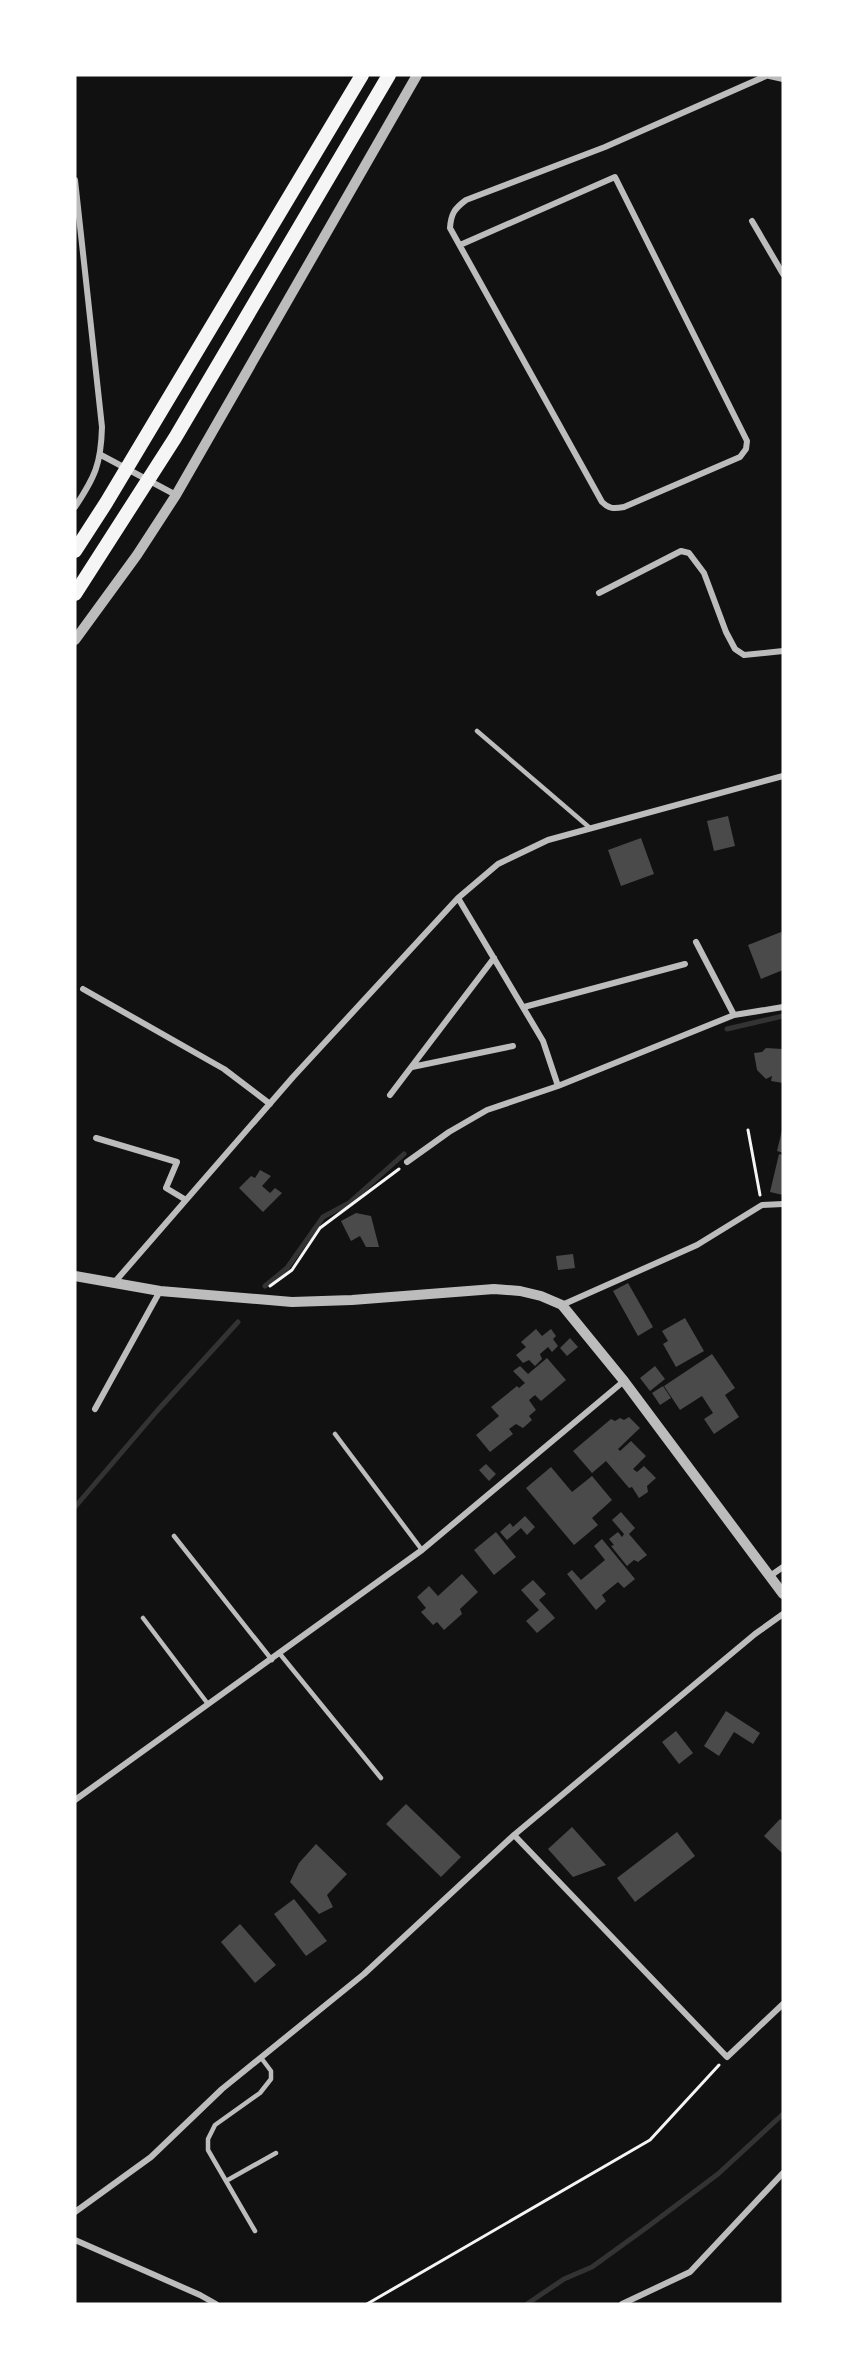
<svg xmlns="http://www.w3.org/2000/svg" width="858" height="2379" font-family="Montserrat,sans-serif">
<style>
.lines{fill:none;stroke-linecap:round;stroke-linejoin:round}
.stream{stroke:#333;stroke-width:5}
.building{fill:#4a4a4a}
.path{stroke:#f5f5f5;stroke-width:3}
.service{stroke:#bcbcbc;stroke-width:4.5}
.minor{stroke:#bcbcbc;stroke-width:6}
.tertiary{stroke:#bcbcbc;stroke-width:10}
.primary{stroke:#f5f5f5;stroke-width:14}
</style>
<rect width="100%" height="100%" fill="#111"/>
<g class="lines">
<path class="stream" d="M727 1029 783 1016
M265 1286 287 1268 323 1217 349 1203 404 1154
M75 1507 157 1411 238 1322
M527 2304 564 2279 592 2267 646 2228 718 2174 783 2114"/>
</g>
<path class="building" d="M728 816 735 846 714 851 707 821Z
M641 838 654 874 621 886 608 850Z
M781 932 783 938V970L761 979 748 945Z
M766 1048 783 1049V1083L771 1081 772 1076 766 1079 757 1070 754 1053 762 1052Z
M782 1130H783V1153L777 1151Z
M779 1154 783 1155V1195L770 1192Z
M260 1170 271 1176 262 1186 270 1193 275 1188 282 1193 263 1212 239 1188 251 1176 255 1178Z
M356 1213 371 1216 379 1247H366L360 1236 351 1241 341 1221Z
M573 1254 575 1268 558 1270 556 1256Z
M628 1283 653 1327 638 1336 613 1291Z
M685 1318 704 1351 676 1367 663 1344 668 1341 662 1331Z
M536 1329 542 1336 551 1329 556 1336 553 1339 558 1346 552 1352 548 1347 540 1354 542 1359 535 1366 529 1360 523 1363 516 1355 526 1347 521 1342Z
M570 1338 578 1347 567 1356 560 1348Z
M712 1354 735 1388 725 1395 739 1417 714 1434 704 1419 713 1413 702 1396 680 1410 664 1386Z
M547 1358 566 1380 541 1401 535 1395 529 1400 536 1410 529 1416 532 1420 523 1428 516 1424 509 1429 513 1434 490 1452 476 1435 499 1416 491 1407 517 1386 519 1388 525 1383 513 1371 520 1366 528 1374Z
M655 1366 665 1379 650 1391 640 1378Z
M663 1386 671 1398 660 1405 652 1393Z
M629 1417 640 1428 618 1449 620 1451 631 1441 646 1456 633 1469 637 1472 644 1466 656 1478 647 1486 648 1492 639 1498 632 1487 629 1488 606 1461 592 1473 573 1451 611 1419 615 1421 620 1418 624 1420Z
M486 1464 496 1474 489 1481 479 1470Z
M551 1467 572 1492 592 1476 612 1500 592 1518 598 1525 574 1545 526 1488Z
M621 1512 635 1528 629 1534 647 1555 638 1562 634 1560 627 1566 611 1546 614 1545 609 1539 618 1532 622 1537 624 1534 612 1520Z
M525 1516 535 1527 527 1535 521 1528 507 1540 500 1532 510 1523 513 1527Z
M496 1532 516 1557 494 1575 474 1550Z
M602 1539 635 1579 624 1588 618 1582 602 1595 606 1601 596 1610 567 1574 572 1570 581 1580 605 1560 594 1546Z
M462 1574 478 1592 460 1609 462 1614 444 1630 437 1622 433 1625 421 1612 426 1608 417 1597 429 1586 438 1596Z
M533 1580 546 1594 539 1600 555 1618 537 1633 526 1621 539 1610 521 1590Z
M726 1711 760 1733 753 1744 734 1732 719 1756 704 1746Z
M676 1731 693 1753 679 1764 662 1742Z
M406 1804 461 1857 441 1877 386 1824Z
M780 1819 783 1821V1854L764 1836Z
M572 1827 606 1865 573 1877 548 1849Z
M677 1832 695 1856 635 1902 617 1878Z
M316 1844 347 1874 327 1895 333 1907 319 1914 290 1882 299 1863Z
M294 1899 327 1941 306 1956 274 1914Z
M240 1924 276 1965 255 1983 221 1942Z"/>
<g class="lines">
<path class="path" d="M748 1130 760 1195
M270 1286 292 1270 320 1228 399 1169
M367 2304 650 2140 719 2065"/>
<path class="service" d="M477 731 590 828
M335 1434 422 1550
M174 1536 272 1660
M143 1618 208 1704
M280 1654 381 1778
M226 2181 276 2153
M255 2231 208 2150V2139L215 2125 260 2093 271 2079V2071L262 2059"/>
<path class="minor" d="M765 75 783 79
M75 180 102 427C101 464 95 477 75 507
M752 221 783 274
M460 245 615 177 747 441 746 449 740 457 624 507C614 509 609 509 602 502L450 228C451 214 454 209 466 200L605 147 766 76
M101 455 176 495
M599 593 681 551 689 553 704 573 726 632 735 649 744 655 783 651
M458 898 543 1041 558 1086
M696 942 734 1015
M83 989 224 1069 270 1104
M524 1007 685 964
M412 1067 513 1046
M390 1095 494 958
M96 1138 177 1162 166 1188 186 1200
M407 1162 449 1132 487 1110 558 1086 734 1015 783 1007
M113 1284 293 1077 458 898 498 864 548 840 783 776
M562 1305 697 1245 762 1205 783 1204
M95 1409 160 1291
M770 1576 783 1567
M75 1800 422 1550 624 1381
M514 1835 727 2057 783 2004
M75 2212 151 2157 222 2089 364 1974 514 1835 755 1634 783 1614
M75 2240 200 2295 216 2304
M622 2304 690 2272 783 2173"/>
<path class="tertiary" d="M75 640 137 555 176 495 417 75
M75 1276 160 1291 292 1302 352 1300 494 1289 520 1291 541 1296 562 1305 624 1381 783 1594"/>
<path class="primary" d="M75 551 106 503 362 75
M75 594 175 438 389 75"/>
</g>
<rect width="858" height="2379" fill="none" stroke="#ffffff" stroke-width="153"/>
</svg>
